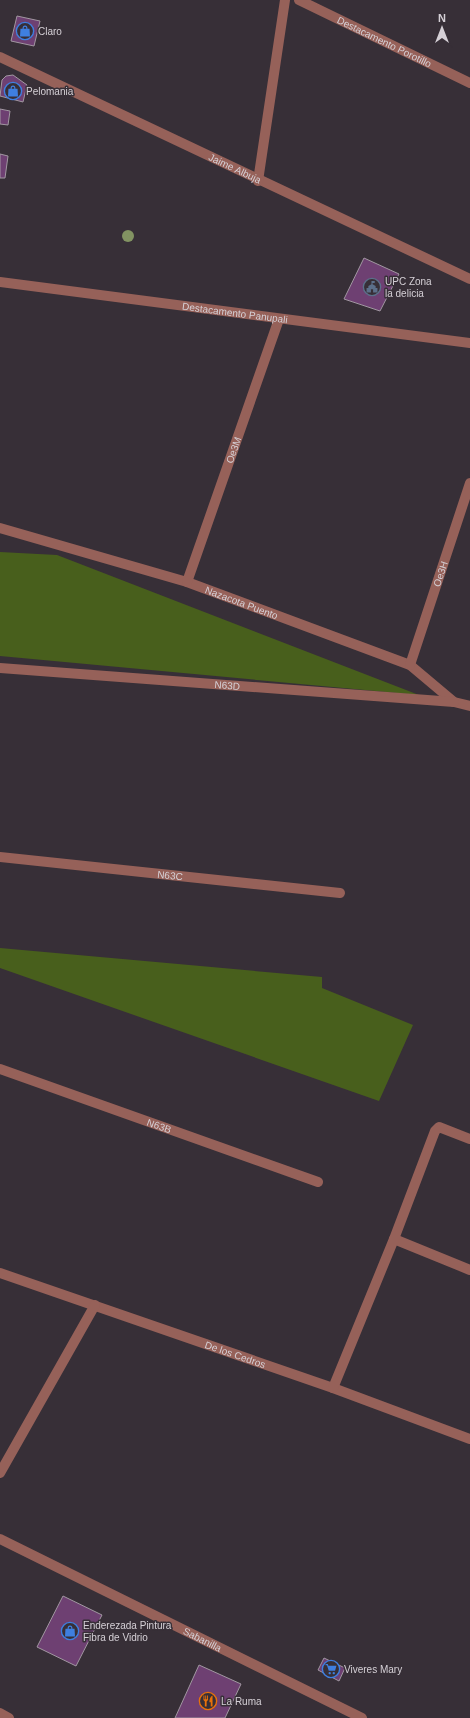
<svg xmlns="http://www.w3.org/2000/svg" width="470" height="1718" font-family="Arial,sans-serif">
<style>
.green{fill:#485f1c}
.building{fill:#6e4072;stroke:#a197a1}
.lines{fill:none;stroke-linecap:round;stroke-linejoin:round}
.minor{stroke:#966159;stroke-width:10}
.tree{fill:#829362}
.labels{text-anchor:middle;dominant-baseline:central;stroke-width:3;stroke-linejoin:round;paint-order:stroke}
.poi-label{font-size:10px;fill:#d5d0d6;stroke:#372f37;text-anchor:start}
.street-label{font-size:10px;fill:#d5d0d6;stroke:#372f37}
</style>
<rect width="100%" height="100%" fill="#372f37"/>
<path class="green" d="M0 552 57 555 419 695 0 656Z
M0 948 322 977V988L413 1025 379 1101 0 968Z"/>
<path class="building" d="M17 16 40 21 34 46 11 41Z
M13 75 27 85 23 102 0 96 2 80 6 76Z
M0 109 10 111 8 125 0 124Z
M0 154 8 156 5 178H0Z
M364 258 399 274 380 311 344 299Z
M63 1596 102 1615 76 1666 37 1647Z
M324 1658 345 1668 339 1681 318 1670Z
M199 1665 241 1684 225 1718H175Z"/>
<g class="lines">
<g class="minor">
<path id="s1" d="M299 0 470 83"/>
<path id="s2" d="M0 57 470 279"/>
<path d="M258 181 285 0"/>
<path id="s3" d="M0 282 470 343"/>
<path id="s4" d="M0 528 187 582 410 665 454 702 470 706"/>
<path id="s5" d="M187 582 279 319"/>
<path id="s6" d="M410 665 470 483"/>
<path id="s7" d="M0 668 454 702"/>
<path id="s8" d="M0 857 340 893"/>
<path id="s9" d="M0 1069 318 1182"/>
<path d="M394 1239 470 1270"/>
<path id="s10" d="M0 1273 333 1388 470 1439"/>
<path d="M333 1388 394 1239 435 1131 439 1127 470 1139"/>
<path d="M0 1473 95 1305"/>
<path id="s11" d="M0 1539 362 1718"/>
<path d="M0 1713 9 1718"/>
</g>
</g>
<circle class="tree" cx="128" cy="236" r="6"/>
<defs>
<symbol id="shop-ring" viewBox="-11 -11 22 22"><circle r="9.5" fill="#372f37" stroke="#3f7fe0" stroke-width="1.5"/><path d="M-5-2.5h2.3a2.7 3.5 0 0 1 5.4 0H5L5.5 6h-11ZM-1.5-2.5h3a1.5 2.3 0 0 0-3 0Z" fill="#3f7fe0"/></symbol>
<symbol id="civic-ring" viewBox="-11 -11 22 22"><circle r="9.5" fill="#372f37" stroke="#5c6f8a" stroke-width="1.5"/><path d="M-.6-6.5H3V-4.5H.6V-3L4-1V1h2V6H-6V1h2V-1L-.6-3ZM-1.2 2.5V6h2.4V2.5Z" fill="#5c6f8a"/></symbol>
<symbol id="supermarket-ring" viewBox="-11 -11 22 22"><circle r="9.5" fill="#372f37" stroke="#3f7fe0" stroke-width="1.5"/><path d="M-6-5.5h2.5l.6 2H6L4.5 2H-2.5L-4.4-4H-6ZM-1.5 3.2a1.3 1.3 0 1 0 .1 0ZM3 3.2a1.3 1.3 0 1 0 .1 0Z" fill="#3f7fe0"/></symbol>
<symbol id="restaurant-ring" viewBox="-11 -11 22 22"><circle r="9.5" fill="#372f37" stroke="#e8710a" stroke-width="1.5"/><path d="M-5-6h1v4h1v-4h1v4h1v-4h1v5L-1.5 .5V6h-2V.5L-5-1ZM5-6V6H3V1.5H1.5Q1.5-4 5-6Z" fill="#e8710a"/></symbol>
</defs>
<g fill-rule="evenodd">
<use href="#shop-ring" x="15" y="21" width="20" height="20"/>
<use href="#shop-ring" x="3" y="81" width="20" height="20"/>
<use href="#civic-ring" x="362" y="277" width="20" height="20"/>
<use href="#shop-ring" x="60" y="1621" width="20" height="20"/>
<use href="#supermarket-ring" x="321" y="1659" width="20" height="20"/>
<use href="#restaurant-ring" x="198" y="1691" width="20" height="20"/>
</g>
<g class="labels">
<g class="poi-label">
<text x="38" y="31">Claro</text>
<text x="26" y="91">Pelomania</text>
<text x="385" y="281">UPC Zona<tspan x="385" dy="12">la delicia</tspan></text>
<text x="83" y="1625">Enderezada Pintura<tspan x="83" dy="12">Fibra de Vidrio</tspan></text>
<text x="344" y="1669">Viveres Mary</text>
<text x="221" y="1701">La Ruma</text>
</g>
<g class="street-label">
<text stroke="none"><textPath href="#s1" startOffset="95">Destacamento Porotillo</textPath></text>
<text stroke="none"><textPath href="#s2" startOffset="260">Jaime Albuja</textPath></text>
<text stroke="none"><textPath href="#s3" startOffset="237">Destacamento Panupali</textPath></text>
<text stroke="none"><textPath href="#s5" startOffset="140">Oe3M</textPath></text>
<text stroke="none"><textPath href="#s6" startOffset="96">Oe3H</textPath></text>
<text stroke="none"><textPath href="#s4" startOffset="253">Nazacota Puento</textPath></text>
<text stroke="none"><textPath href="#s7" startOffset="228">N63D</textPath></text>
<text stroke="none"><textPath href="#s8" startOffset="171">N63C</textPath></text>
<text stroke="none"><textPath href="#s9" startOffset="169">N63B</textPath></text>
<text stroke="none"><textPath href="#s10" startOffset="249">De los Cedros</textPath></text>
<text stroke="none"><textPath href="#s11" startOffset="226">Sabanilla</textPath></text>
</g>
</g>
<g transform="translate(442 28)" stroke="#372f37" stroke-width="3" paint-order="stroke">
<path d="M0-3L7 15L0 10L-7 15Z" fill="#d5d0d6"/>
<text y="-6" font-size="11" font-weight="bold" text-anchor="middle" fill="#d5d0d6">N</text>
</g>
</svg>
